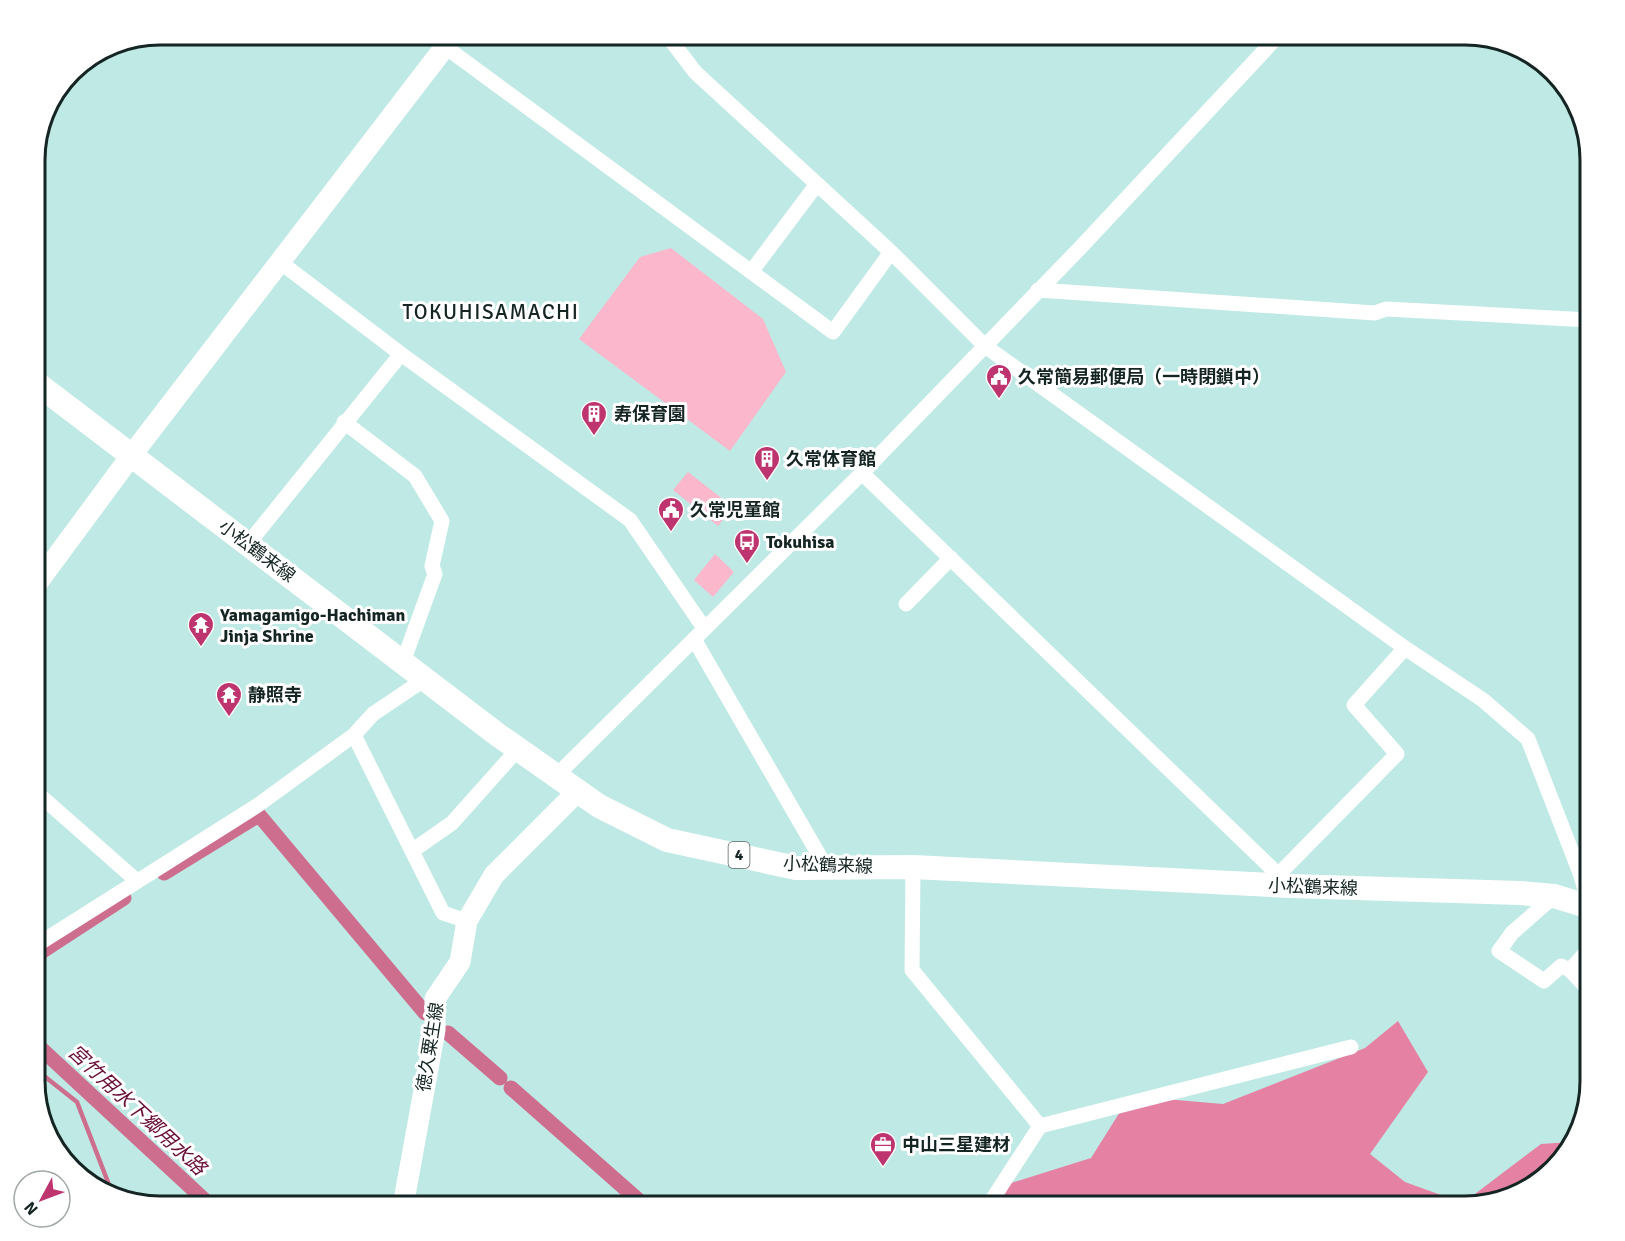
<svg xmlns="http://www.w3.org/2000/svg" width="1625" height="1241" font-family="Signika,'Noto Sans JP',sans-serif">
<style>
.green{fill:#fbb8cc}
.forest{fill:#e582a3}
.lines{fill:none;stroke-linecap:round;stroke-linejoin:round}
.stream{stroke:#ce6e8f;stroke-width:4.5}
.canal{stroke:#ce6e8f;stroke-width:15}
.street{stroke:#fff;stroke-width:15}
.secondary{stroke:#fff;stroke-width:21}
.primary{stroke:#fff;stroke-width:24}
.labels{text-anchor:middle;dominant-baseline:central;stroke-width:6;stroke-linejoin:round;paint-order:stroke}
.shield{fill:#fff;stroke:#5b6665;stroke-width:1.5}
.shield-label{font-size:16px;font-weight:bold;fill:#152523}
.poi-label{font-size:18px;font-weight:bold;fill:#152523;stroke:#fff;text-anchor:start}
.street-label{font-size:18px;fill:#152523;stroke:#fff}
.water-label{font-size:20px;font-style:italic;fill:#680f38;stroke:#fff}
.quarter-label{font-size:21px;letter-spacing:1.5px;fill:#152523;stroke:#fff}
.rim{fill:none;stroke:#152523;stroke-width:3}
</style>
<rect width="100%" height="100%" fill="#bfe9e4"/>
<path class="green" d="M671 248 763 319 786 372 730 451 579 339 640 257Z
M688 472 733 507 718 526 673 490Z
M715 554 734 572 713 597 694 580Z"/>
<path class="forest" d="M1398 1021 1428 1072 1370 1154 1405 1182 1463 1203 1541 1144 1570 1142 1564 1158 1520 1194 1465 1206H998L1011 1183 1091 1158 1130 1096 1223 1104 1365 1048Z"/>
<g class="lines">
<path class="stream" d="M46 1052 39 1072 77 1102 111 1190"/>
<path class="canal" d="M164 873 259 815 425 1013
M35 956 124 898
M448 1033 500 1078
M35 1043 211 1206
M511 1088 645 1206"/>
<path class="street" d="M667 35 695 72 891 252 985 346 1405 648 1483 700 1528 739 1580 873 1590 906
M444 46 833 332 891 252
M280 262 401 354 630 520 704 628
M751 272 817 184
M1038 290 1375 313 1386 309 1590 320
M344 422 415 476 442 521 432 566 435 574 403 662
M862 473 1290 886
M248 544 401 354
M906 604 951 558
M694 639 826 867
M354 735 443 913 467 921
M556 776 862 473 1080 248 1279 35
M35 791 137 881
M412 851 452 823 518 749
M913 867 912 970 1040 1126
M1278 875 1397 754 1354 705 1405 648
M1554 896 1512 933 1499 951 1544 981 1561 966 1570 970 1590 991
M35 946 258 805 354 735 373 714 425 679
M1570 970 1590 948
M988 1206 1040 1126 1351 1047"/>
<path class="secondary" d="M35 586 131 456 454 35
M403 1206 435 1030V999L460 962 467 921 494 875 578 791"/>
<path class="primary" d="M35 382 498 735 599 806 667 840 796 868 913 867 1290 886 1520 893 1554 896 1590 907"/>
</g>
<defs>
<symbol id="civic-pin" viewBox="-11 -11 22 30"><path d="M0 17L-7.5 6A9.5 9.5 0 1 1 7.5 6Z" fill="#be346f" stroke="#fff"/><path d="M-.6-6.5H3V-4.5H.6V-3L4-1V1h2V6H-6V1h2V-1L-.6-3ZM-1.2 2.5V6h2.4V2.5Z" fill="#fff"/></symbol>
<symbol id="building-pin" viewBox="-11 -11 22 30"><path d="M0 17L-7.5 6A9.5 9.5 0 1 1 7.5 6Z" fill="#be346f" stroke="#fff"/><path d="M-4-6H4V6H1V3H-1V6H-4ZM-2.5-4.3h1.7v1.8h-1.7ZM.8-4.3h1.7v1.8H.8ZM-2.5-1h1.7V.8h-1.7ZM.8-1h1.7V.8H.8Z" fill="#fff"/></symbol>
<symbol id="bus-pin" viewBox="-11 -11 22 30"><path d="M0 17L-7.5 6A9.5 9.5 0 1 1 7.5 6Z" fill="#be346f" stroke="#fff"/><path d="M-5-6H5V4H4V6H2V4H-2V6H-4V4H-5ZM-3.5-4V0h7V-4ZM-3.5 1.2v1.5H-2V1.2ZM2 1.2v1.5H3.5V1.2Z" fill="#fff"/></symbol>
<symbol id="temple-pin" viewBox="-11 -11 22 30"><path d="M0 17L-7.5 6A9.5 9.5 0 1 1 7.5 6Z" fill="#be346f" stroke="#fff"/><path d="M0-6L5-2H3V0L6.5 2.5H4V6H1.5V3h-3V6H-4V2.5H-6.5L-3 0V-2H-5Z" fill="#fff"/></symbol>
<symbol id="office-pin" viewBox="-11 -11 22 30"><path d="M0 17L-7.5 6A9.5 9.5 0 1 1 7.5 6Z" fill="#be346f" stroke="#fff"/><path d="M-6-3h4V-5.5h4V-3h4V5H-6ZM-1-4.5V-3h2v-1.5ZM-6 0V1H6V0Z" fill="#fff"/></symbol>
</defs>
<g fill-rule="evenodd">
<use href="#civic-pin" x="984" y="362" width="30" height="40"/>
<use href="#building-pin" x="579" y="399" width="30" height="40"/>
<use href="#building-pin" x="752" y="444" width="30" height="40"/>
<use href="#civic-pin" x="656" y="495" width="30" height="40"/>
<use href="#bus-pin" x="732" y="527" width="30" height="40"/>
<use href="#temple-pin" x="186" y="610" width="30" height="40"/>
<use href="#temple-pin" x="214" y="680" width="30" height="40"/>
<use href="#office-pin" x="868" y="1130" width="30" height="40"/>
</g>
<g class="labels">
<rect class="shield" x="728.5" y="842" width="21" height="26" rx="4.5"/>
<g class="shield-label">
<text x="739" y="855">4</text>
</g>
<g class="poi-label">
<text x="1018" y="377">久常簡易郵便局（一時閉鎖中）</text>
<text x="614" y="414">寿保育園</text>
<text x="786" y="459">久常体育館</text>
<text x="690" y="510">久常児童館</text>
<text x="766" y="542">Tokuhisa</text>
<text x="220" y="615">Yamagamigo-Hachiman<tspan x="220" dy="21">Jinja Shrine</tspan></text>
<text x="248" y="695">静照寺</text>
<text x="902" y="1145">中山三星建材</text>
</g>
<g class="street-label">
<text transform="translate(257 551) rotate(37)">小松鶴来線</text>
<text transform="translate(828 865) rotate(2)">小松鶴来線</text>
<text transform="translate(1313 887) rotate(2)">小松鶴来線</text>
<text transform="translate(430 1047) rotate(-81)">徳久粟生線</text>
</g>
<g class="water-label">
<text transform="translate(137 1110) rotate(43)">宮竹用水下郷用水路</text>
</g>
<g class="quarter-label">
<text x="491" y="312">TOKUHISAMACHI</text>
</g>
</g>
<path d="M0 0H1625V1241H0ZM160 45H1465A115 115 0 0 1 1580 160V1081A115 115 0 0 1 1465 1196H160A115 115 0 0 1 45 1081V160A115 115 0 0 1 160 45Z" fill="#fff" fill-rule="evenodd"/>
<path class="rim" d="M160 45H1465A115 115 0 0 1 1580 160V1081A115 115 0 0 1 1465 1196H160A115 115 0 0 1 45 1081V160A115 115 0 0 1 160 45Z"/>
<g transform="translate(42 1199) rotate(229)"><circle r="28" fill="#ffffff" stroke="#a1a8a7" stroke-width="1.5"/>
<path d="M0-4.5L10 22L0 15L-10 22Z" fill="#be346f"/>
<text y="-9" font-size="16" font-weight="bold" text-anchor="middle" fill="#152523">N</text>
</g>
</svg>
